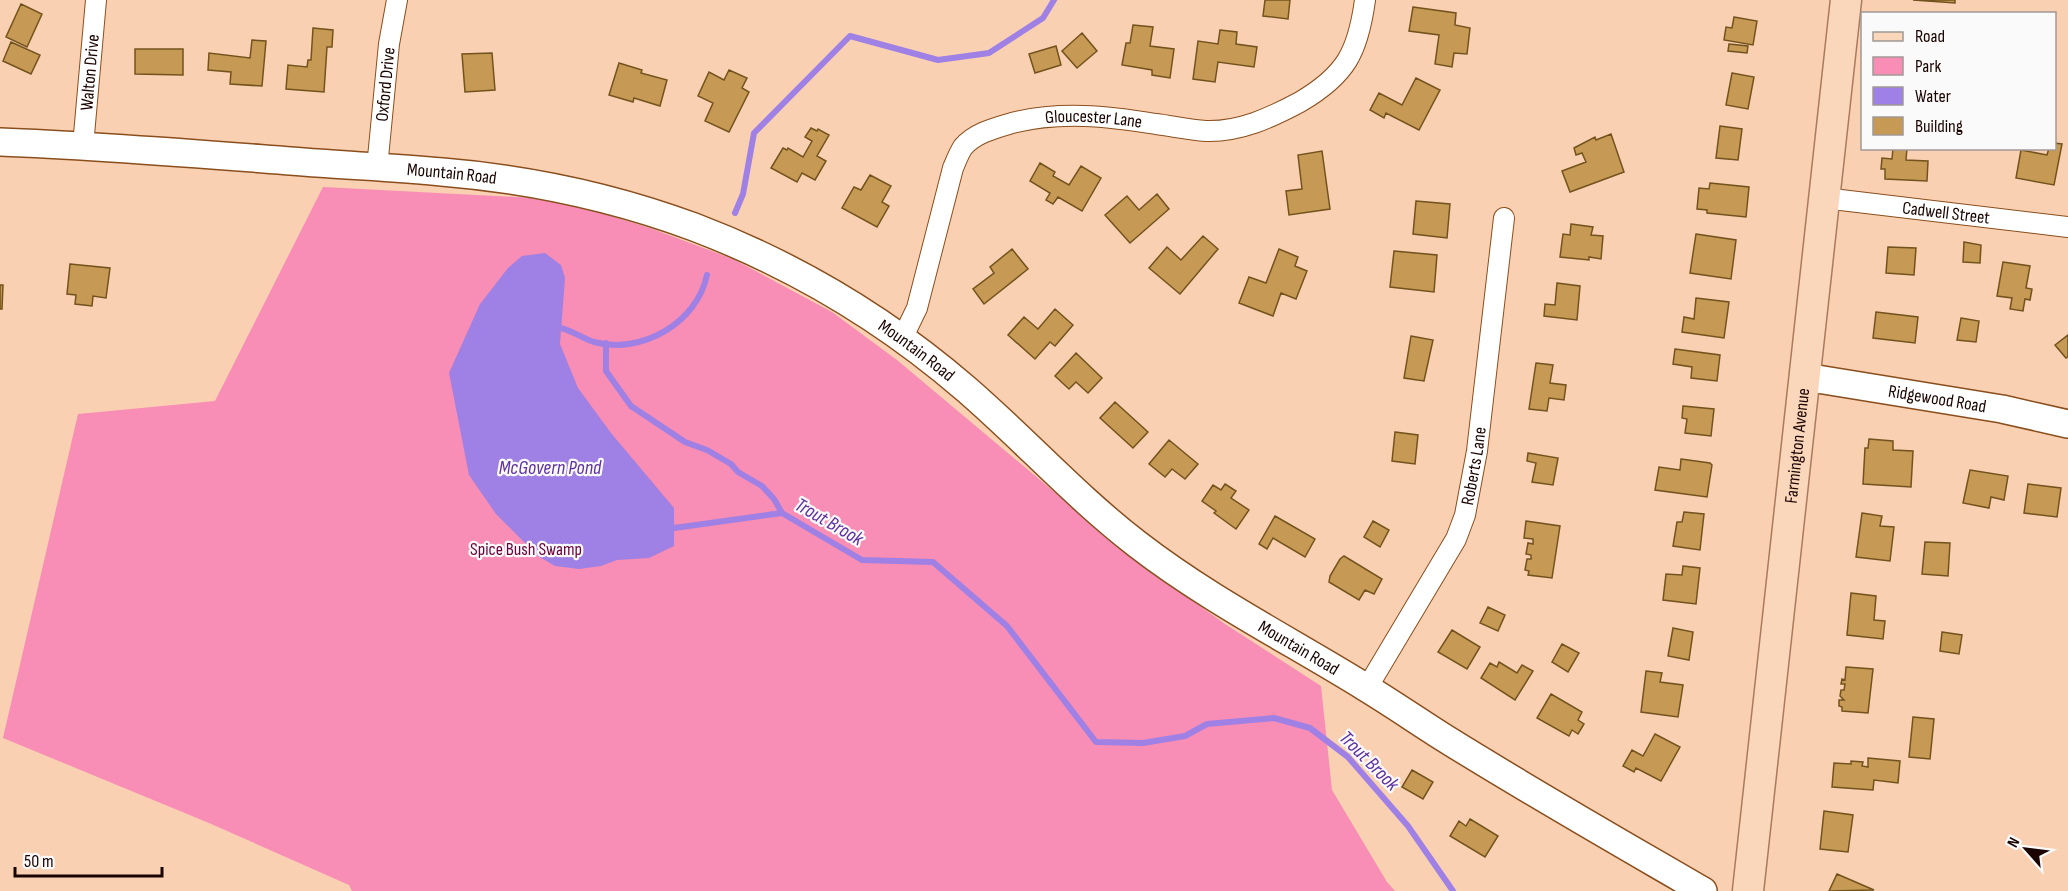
<svg xmlns="http://www.w3.org/2000/svg" width="2068" height="891" font-family="'Sofia Sans Condensed',sans-serif">
<style>
.green{fill:#f88db5}
.water{fill:#9f80e4}
.lines{fill:none;stroke-linecap:round;stroke-linejoin:round}
.stream{stroke:#9f80e4;stroke-width:6}
.building{fill:#c69954;stroke:#73531d;stroke-width:1.5}
.street-casing{stroke:#8a4e1c;stroke-width:22}
.secondary-casing{stroke:#8a4e1c;stroke-width:30}
.primary-casing{stroke:#aa7a5c;stroke-width:33}
.street{stroke:#fff;stroke-width:20}
.secondary{stroke:#fff;stroke-width:27}
.primary{stroke:#fad6bb;stroke-width:30}
.labels{text-anchor:middle;dominant-baseline:central;stroke-width:4.5;stroke-linejoin:round;paint-order:stroke}
.street-label{font-size:18px;fill:#1a0400;stroke:#fafafa}
.park-label{font-size:18px;fill:#6c023b;stroke:#fafafa}
.water-label{font-size:20px;font-style:italic;fill:#5e30a4;stroke:#fafafa}
</style>
<rect width="100%" height="100%" fill="#fad0b3"/>
<path class="green" d="M323 187 556 199 650 228 733 259 832 312 897 360 1132 557 1225 624 1321 686 1332 790 1387 882 1395 891H352L349 885 209 823 3 738 78 414 215 401Z"/>
<path class="water" d="M545 253 561 265 565 278 560 344 578 388 611 433 674 508V546L649 558 617 560 601 566 579 569 555 566 538 556 496 514 469 475 449 373 480 304 508 268 522 256Z"/>
<g class="lines">
<path class="stream" d="M735 213 743 194 754 133 850 36 938 60 989 53 1043 18 1054 0
M555 327C569 328 581 338 594 342 641 355 697 323 707 275
M606 343V371L631 406 685 442 707 450 731 464 738 472 762 486 774 499 782 513
M667 529 782 513 862 560 933 562 1007 626 1096 742 1143 743 1185 736 1207 724 1274 718 1310 728 1348 757 1408 826 1453 891"/>
</g>
<path class="building" d="M1265 0H1290L1288 19 1263 16Z
M1913 0H1955V3Z
M21 4 42 14 27 47 6 37Z
M1413 7 1456 13 1455 25 1470 28 1467 54 1454 53 1452 67 1435 64 1439 35 1409 31Z
M1734 17 1757 21 1753 45 1724 40 1726 27 1732 28Z
M1133 25 1153 27 1150 46 1174 49 1170 78 1152 75V70L1122 65 1126 43H1130Z
M313 28 333 30 332 47H327L324 92 286 89 288 65 307 67 308 60H311Z
M1220 30 1237 32 1236 44 1257 47 1254 67 1218 62 1215 82 1193 79 1198 41 1218 44Z
M1082 33 1097 51 1077 68 1062 51Z
M252 40 266 41 262 86 230 84 231 72 208 70 209 53 250 58Z
M11 42 40 55 31 74 3 61Z
M1729 44 1748 46 1747 53 1728 51Z
M1056 46 1061 65 1035 73 1029 54Z
M135 49H183V75L135 74Z
M492 53 495 90 465 92 462 54Z
M619 63 642 70 641 73 667 80 660 106 634 98 633 102 609 95Z
M729 70 747 78 742 88 749 92 729 132 705 121 713 103 698 96 709 72 724 80Z
M1732 73 1754 77 1748 109 1726 105Z
M1416 78 1440 90 1419 130 1386 113 1384 118 1370 110 1379 93 1402 105Z
M1720 126 1742 129 1738 160 1716 158Z
M811 128 817 131 818 129 829 135 817 156 826 161 815 180 802 173 797 182 771 168 783 148 787 150 788 148 803 157 812 141 805 137Z
M1611 134 1624 172 1570 192 1562 171 1586 162 1582 153 1576 155 1574 148 1595 137 1596 140Z
M2054 143 2062 144 2054 185 2016 178 2021 150 2047 155 2049 148H2054Z
M1893 148H1907L1906 160 1928 161 1927 181 1885 179V169H1881L1882 158 1892 159Z
M1322 151 1330 209 1289 215 1286 191 1302 189 1298 155Z
M1040 163 1055 172 1053 176 1069 185 1081 166 1101 178 1082 211 1058 197 1053 204 1046 200 1050 193 1030 181Z
M870 175 891 186 882 202 889 206 877 227 842 208 854 187 861 190Z
M1710 183 1749 187 1746 217 1707 213V210L1697 209 1699 188 1709 189Z
M1157 194 1169 209 1130 243 1105 215 1127 196 1139 210Z
M1416 201 1450 204 1447 238 1413 234Z
M1571 224 1593 227 1591 235 1603 236 1601 259 1589 257V260L1560 257 1563 234 1570 235Z
M1696 234 1736 240 1731 279 1690 273Z
M1203 236 1218 249 1180 294 1149 268 1167 247 1181 260Z
M1964 242 1981 245 1980 263 1963 262Z
M1888 247 1916 248 1914 275 1886 273Z
M1012 249 1028 269 984 304 973 289 994 273 990 267Z
M1279 249 1298 257 1295 266 1307 271 1296 299 1281 293 1273 316 1239 303 1249 277 1266 283Z
M1394 251 1437 255 1434 292 1390 287Z
M2003 262 2030 266 2026 288 2032 289 2030 300 2025 299 2023 311 2010 309 2012 298 1997 296Z
M70 264 110 268 106 298 93 296 92 306 75 304 76 295 67 294Z
M1557 283 1580 286 1577 320 1544 316 1545 304 1555 305Z
M0 285H3L2 309H0Z
M1696 298 1729 302 1724 338 1682 332 1684 317 1694 319Z
M1055 309 1073 325 1055 346 1050 342 1035 359 1008 335 1024 317 1038 329Z
M1876 312 1918 317 1915 343 1873 338Z
M1961 318 1979 321 1976 342 1957 340Z
M2068 335V357L2066 358 2055 345Z
M1411 336 1433 340 1424 381 1404 378Z
M1675 349 1720 355 1717 381 1691 378 1692 367 1673 364Z
M1076 353 1102 378 1088 393 1076 382 1069 389 1055 376Z
M1536 363 1553 365 1550 383 1566 385 1564 400 1549 398 1547 411 1529 409Z
M1115 402 1148 432 1133 448 1100 418Z
M1683 406 1714 409 1711 436 1685 433 1687 419 1682 418Z
M1395 432 1418 435 1415 464 1392 461Z
M1869 439 1893 441V450L1913 451 1911 487 1863 484 1865 448H1868Z
M1169 440 1198 464 1185 479 1172 469 1165 477 1149 464Z
M1528 453 1558 458 1553 485 1532 482 1536 463 1527 461Z
M1681 459 1710 463 1712 465 1707 497 1655 490 1659 467 1680 470Z
M1970 470 2008 476 2004 500 1991 497 1989 508 1963 503Z
M1225 484 1236 491 1231 498 1249 510 1236 529 1214 513 1216 511 1202 501 1213 485 1221 490Z
M2028 484 2061 488 2057 517 2024 513Z
M1684 512 1704 514 1700 550 1673 546 1677 522H1682Z
M1862 513 1882 516 1880 526 1894 527 1890 561 1856 557Z
M1275 516 1315 539 1305 557 1273 538 1267 549 1259 544Z
M1373 521 1389 530 1380 547 1364 537Z
M1526 521 1560 526 1552 578 1528 575 1529 571 1525 570 1527 559H1531V555L1526 554 1528 543 1533 544V539L1524 538Z
M1925 542 1950 543 1948 576 1922 574Z
M1344 556 1382 579 1374 594 1365 590 1359 600 1329 582 1330 576 1340 559Z
M1683 566 1700 568 1696 604 1663 600 1666 574 1682 575Z
M1851 593 1876 596 1874 620 1885 621 1883 639 1847 635Z
M1488 607 1505 615 1498 631 1480 623Z
M1673 628 1693 632 1689 660 1668 656Z
M1452 630 1480 647 1467 669 1438 652Z
M1942 632 1962 635 1959 654 1940 651Z
M1562 644 1579 653 1568 672 1552 662Z
M1499 662 1517 673 1522 665 1533 671 1515 700 1481 678 1490 663 1497 667Z
M1846 667 1873 669 1868 713 1842 711V707L1839 706V700H1844L1840 696 1841 690H1844L1845 684H1841L1842 679 1845 680Z
M1646 671 1662 673 1660 682 1683 685 1678 717 1641 712Z
M1551 694 1582 712 1578 720 1584 724 1578 734 1572 730 1569 736 1537 718Z
M1913 717 1934 719 1930 759 1909 757Z
M1655 734 1680 747 1661 781 1636 768 1634 772 1623 766 1632 750 1643 756Z
M1868 758 1900 761 1898 783 1874 780 1873 790 1832 787 1834 763 1851 764V761L1863 762 1862 766 1868 767Z
M1412 770 1433 782 1423 799 1402 787Z
M1824 811 1853 815 1848 852 1820 849Z
M1470 819 1498 836 1485 857 1450 836 1459 821 1466 826Z
M1837 874 1874 890 1829 891Z"/>
<g class="lines">
<defs>
<g id="street">
<path id="s1" d="M83 146 96 0"/>
<path id="s2" d="M377 168 389 44 397 0"/>
<path id="s3" d="M1824 198 2068 227"/>
<path id="s4" d="M902 339 917 308 953 168C956 161 959 153 963 147 975 133 995 128 1012 123 1060 111 1107 116 1156 124 1172 126 1189 130 1206 131 1240 132 1270 118 1300 102 1346 75 1358 52 1365 0"/>
<path id="s5" d="M1367 688 1456 539 1465 515 1477 451 1504 218"/>
</g>
<g id="secondary">
<path id="s6" d="M0 142C106 146 211 155 317 163 358 166 400 168 442 172 528 179 613 197 694 227 794 265 886 320 966 389 1024 439 1076 497 1137 544 1208 599 1289 640 1365 687 1393 704 1419 722 1446 739 1531 792 1617 841 1703 891"/>
<path id="s7" d="M1805 377 2002 409 2068 424"/>
</g>
<g id="primary">
<path id="s8" d="M1748 891 1846 0"/>
</g>
</defs>
<use href="#street" class="street-casing"/>
<use href="#secondary" class="secondary-casing"/>
<use href="#primary" class="primary-casing"/>
<use href="#street" class="street"/>
<use href="#secondary" class="secondary"/>
<use href="#primary" class="primary"/>
</g>
<g class="labels">
<g class="street-label">
<text stroke="none"><textPath href="#s1" startOffset="74">Walton Drive</textPath></text>
<text stroke="none"><textPath href="#s2" startOffset="84">Oxford Drive</textPath></text>
<text stroke="none"><textPath href="#s4" startOffset="340">Gloucester Lane</textPath></text>
<text stroke="none"><textPath href="#s6" startOffset="453">Mountain Road</textPath></text>
<text stroke="none"><textPath href="#s3" startOffset="123">Cadwell Street</textPath></text>
<text stroke="none"><textPath href="#s6" startOffset="957">Mountain Road</textPath></text>
<text stroke="none"><textPath href="#s7" startOffset="134">Ridgewood Road</textPath></text>
<text stroke="none"><textPath href="#s8" startOffset="448">Farmington Avenue</textPath></text>
<text stroke="none"><textPath href="#s5" startOffset="249">Roberts Lane</textPath></text>
<text stroke="none"><textPath href="#s6" startOffset="1443">Mountain Road</textPath></text>
</g>
<g class="park-label">
<text x="526" y="549">Spice Bush Swamp</text>
</g>
<g class="water-label">
<text x="550" y="468">McGovern Pond</text>
<text transform="translate(829 522) rotate(30)">Trout Brook</text>
<text transform="translate(1369 761) rotate(45)">Trout Brook</text>
</g>
</g>
<rect x="1861" y="12" width="195" height="138" fill="#fafafa" stroke="#a09896" stroke-width="1.5"/>
<rect x="1873" y="32" width="30" height="9" fill="#fad6bb" stroke="#a09896" stroke-width="1.5"/>
<text x="1915" y="42" font-size="18" fill="#1a0400">Road</text>
<rect x="1873" y="57" width="30" height="18" fill="#f88db5" stroke="#a09896" stroke-width="1.5"/>
<text x="1915" y="72" font-size="18" fill="#1a0400">Park</text>
<rect x="1873" y="87" width="30" height="18" fill="#9f80e4" stroke="#a09896" stroke-width="1.5"/>
<text x="1915" y="102" font-size="18" fill="#1a0400">Water</text>
<rect x="1873" y="117" width="30" height="18" fill="#c69954" stroke="#a09896" stroke-width="1.5"/>
<text x="1915" y="132" font-size="18" fill="#1a0400">Building</text>
<g transform="translate(2026 849) rotate(298)" stroke="#fafafa" stroke-width="4.5" paint-order="stroke">
<path d="M0-4.5L10 22L0 15L-10 22Z" fill="#1a0400"/>
<text y="-9" font-size="16" font-weight="bold" text-anchor="middle" fill="#1a0400">N</text>
</g>
<path d="M15 867v9h147v-9" fill="none" stroke="#1a0400" stroke-width="3"/>
<text x="24" y="867" font-size="18" fill="#1a0400" stroke="#fafafa" stroke-width="4.5" paint-order="stroke">50 m</text>
</svg>
